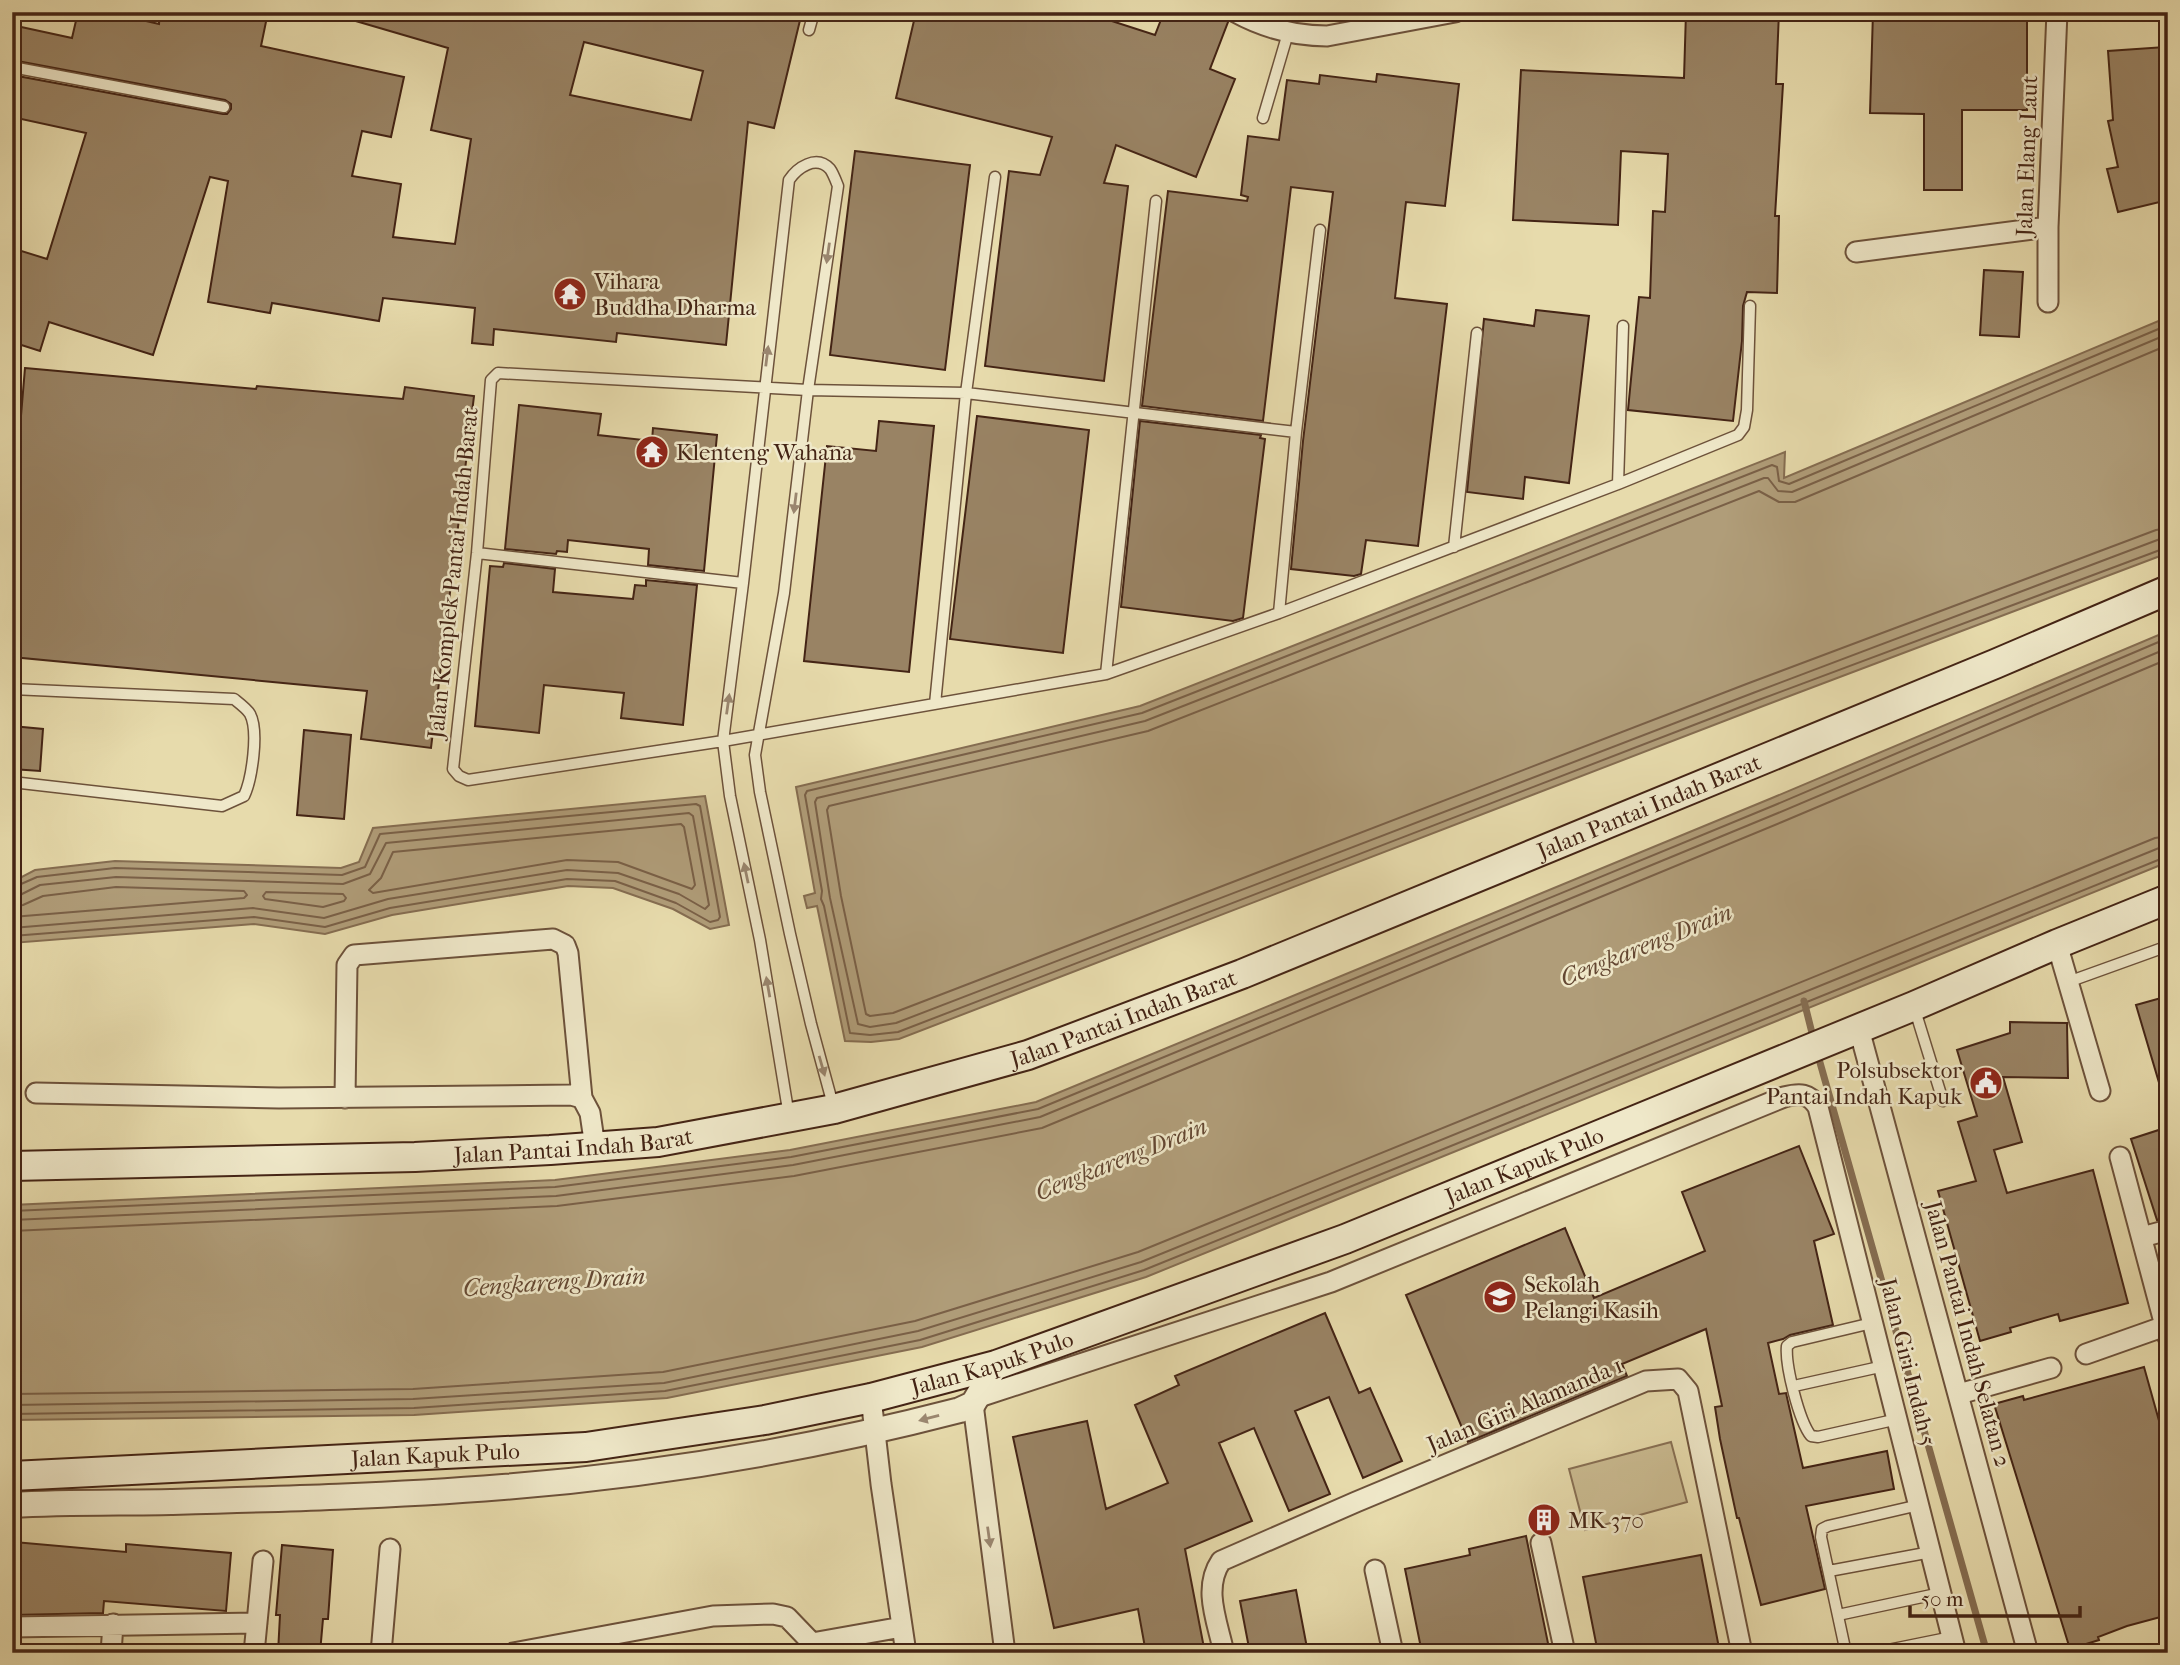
<svg xmlns="http://www.w3.org/2000/svg" width="2180" height="1665" font-family="'IM FELL French Canon',serif">
<style>
.green{fill:#cbbc92;stroke:#887054;stroke-width:2}
.water{fill:#b09d79;stroke:#856d51;stroke-width:2}
.lines{fill:none;stroke-linecap:round;stroke-linejoin:round}
.shore{stroke:#7a6047;stroke-width:2}
.stream{stroke:#856d51;stroke-width:7}
.building{fill:#998364;stroke:#442415;stroke-width:2;fill-rule:evenodd}
.service-casing{stroke:#6d523b;stroke-width:13}
.minor-casing{stroke:#6d523b;stroke-width:23}
.tertiary-casing{stroke:#6d523b;stroke-width:28}
.secondary-casing{stroke:#442415;stroke-width:32}
.service{stroke:#efe8c9;stroke-width:10}
.minor{stroke:#efe8c9;stroke-width:19}
.tertiary{stroke:#efe8c9;stroke-width:24}
.secondary{stroke:#efe8c9;stroke-width:28}
.oneway{fill:#9a866f}
.labels{text-anchor:middle;dominant-baseline:central;stroke-width:5;stroke-linejoin:round;paint-order:stroke}
.street-label{font-size:23px;fill:#442415;stroke:#efe8c9}
.poi-label{font-size:23px;fill:#442415;stroke:#efe8c9;text-anchor:start}
.water-label{font-size:24px;font-style:italic;fill:#644833;stroke:#efe8c9}
</style>
<rect width="100%" height="100%" fill="#e7dbac"/>
<filter id="stains"><feTurbulence type="fractalNoise" baseFrequency=".00286" numOctaves="4"/><feColorMatrix values="0 0 0 0 .2 0 0 0 0 .09 0 0 0 0 .02 0 0 0 .5 -.17"/></filter>
<radialGradient id="worn" r=".72"><stop offset=".6" stop-color="#630" stop-opacity="0"/><stop offset="1" stop-color="#630" stop-opacity=".3"/></radialGradient>
<path class="green" d="M1671 1442 1687 1502 1585 1530 1569 1469Z"/>
<path class="water" d="M2168 317V553L1758 708 899 1039 871 1042 845 1041 817 906 807 908 804 896 815 893 796 787 1140 706 1785 452 1784 478Z
M2168 631V862L1146 1277 922 1347 667 1398 414 1415 12 1420V1205L555 1180 790 1150 1036 1102 1772 798Z
M705 796 729 925 710 929 673 909 613 888 568 886 392 915 325 934 254 924 12 943V882L35 870 115 861 341 868 359 862 373 828Z"/>
<g class="lines">
<path class="shore" d="M2168 325 1789 484 1779 481 1777 467 1772 465 1142 713 807 791 805 795 822 891 821 899 824 906 850 1033 870 1035 898 1032 1756 701 2168 547
M2168 334 1792 492 1778 491 1768 478H1764L1145 721 817 798 815 802 830 898 858 1024 870 1027 896 1023 1753 693 2160 539 2168 538
M2168 345 1795 502H1779L1759 491 1148 731 829 806 827 810 841 896 866 1014 870 1016 893 1013 1749 683 2156 530 2168 528
M681 824 684 827 695 885 692 889 618 862 567 860 373 893 369 890 381 878 393 852Z
M12 888 37 877 115 868 342 875 365 867 380 834 696 804 700 806 720 917 718 920 710 922 676 903 615 881 567 879 390 908 325 927 254 917 12 936
M266 892 343 894 346 898 344 901 323 907 265 899 263 896Z
M12 896 20 895 40 885 116 877 343 884 370 874 386 843 689 813 693 816 709 905 705 909 679 894 618 873 567 870 388 899 324 918 253 908 12 928
M12 907 23 905 43 896 116 887 244 891 247 895 244 898 12 917
M12 1211 555 1187 791 1157 1038 1109 1775 805 2168 638
M12 1220 556 1196 793 1165 1040 1117 1778 813 2168 648
M12 1231 557 1206 794 1176 1042 1128 1782 822 2168 659
M12 1394 413 1389 663 1372 915 1321 1138 1252 2155 838 2168 836
M12 1405 413 1399 664 1383 918 1331 1141 1262 2159 848 2168 847
M12 1414 414 1408 665 1391 920 1340 1144 1270 2168 856"/>
<path class="stream" d="M1804 1001 1814 1041
M1817 1052 1987 1653"/>
</g>
<path class="building" d="M78 12H107L159 24 160 12H268L261 46 404 77 391 137 362 131 352 176 401 184 393 237 455 244 471 139 431 130 448 48 342 17 343 12H802L774 128 748 122 726 345 617 333 616 342 494 329 493 345 472 343 475 308 383 298 379 321 272 303 270 313 208 302 228 181 210 177 153 355 49 322 40 351 12 342V248L47 259 86 133 12 117V75L223 114H227L231 109V104L225 100 12 60V25L72 38ZM584 42 703 71 691 120 570 95Z
M916 12H1084L1155 35 1164 12H1223L1228 22 1210 69 1235 79 1196 177 1116 145 1104 183 1128 186 1104 381 985 366 1009 171 1040 175 1052 137 896 98Z
M1686 12H1779L1776 84H1783L1775 216H1779L1777 293 1747 292 1743 306 1742 341 1733 421 1628 410 1639 297 1650 298 1653 211 1665 212 1668 154 1621 151 1618 225 1513 220 1521 70 1684 78Z
M1873 12H1931V19H2027V110H1962V190H1924V114L1870 113Z
M2165 47 2168 80V200L2118 212 2107 169 2118 167 2108 121 2113 120 2108 51Z
M1377 74 1459 84 1445 206 1406 202 1395 298 1447 304 1418 546 1366 540 1361 574 1354 576 1291 569 1303 441 1333 192 1291 187 1263 421 1142 406 1168 191 1247 201 1248 197 1241 195 1248 136 1279 140 1287 80 1319 84 1320 75 1376 82Z
M855 151 970 165 945 370 830 355Z
M1984 270 2023 272 2019 337 1980 335Z
M1536 310 1589 316 1569 483 1525 477 1523 499 1467 492 1484 319 1534 326Z
M25 368 256 389 257 386 403 399 405 387 474 396 431 748 361 739 367 691 12 657V523Z
M519 405 601 414 598 435 652 441 653 428 717 435 704 571 648 565 649 549 568 540 567 552 557 551 556 554 505 549Z
M977 416 1089 430 1063 653 950 639Z
M879 421 934 426 909 672 804 661 827 446 876 451Z
M1140 421 1261 435 1260 438 1265 439 1243 618 1233 621 1121 607Z
M504 563 555 569 553 592 633 599 635 585 646 586V580L697 585 683 725 621 718 624 693 544 685 539 733 475 726 490 566 503 567Z
M12 726 43 729 40 771 12 769Z
M304 730 351 735 344 819 297 815Z
M2168 996V1095L2163 1096 2136 1005Z
M2010 1022 2067 1023 2068 1078 2003 1077 2022 1142 1994 1150 2007 1193 2093 1170 2128 1303 2060 1321 2058 1314 2010 1328 2011 1332 1980 1341 1938 1191 1976 1181 1958 1122 1977 1116 1957 1050 2010 1033Z
M2168 1127V1218L2157 1220 2131 1139Z
M1799 1146 1834 1234 1814 1241 1833 1325 1790 1335 1783 1339 1768 1343 1779 1394 1786 1393 1803 1468 1887 1451 1894 1489 1806 1506 1825 1589 1761 1605 1739 1518H1737L1720 1439 1715 1407 1722 1406 1706 1329 1622 1364 1627 1376 1468 1442 1406 1295 1565 1228 1594 1298 1705 1251 1682 1192Z
M1325 1313 1359 1393 1370 1388 1402 1461 1363 1478 1329 1397 1295 1411 1330 1494 1289 1511 1254 1428 1219 1443 1252 1521 1185 1549 1205 1653H1146L1138 1609 1054 1628 1013 1437 1087 1421 1106 1509 1168 1483 1135 1405 1179 1385 1175 1376Z
M2144 1367 2168 1453V1615L2127 1626 2098 1637 2099 1640 2070 1649 1994 1404 2023 1396 2024 1400Z
M1551 1508 1556 1527 1537 1532 1532 1513Z
M1526 1536 1550 1653H1422L1405 1569 1470 1555 1469 1549Z
M14 1542 126 1552V1544L231 1553 226 1611 104 1601 103 1613 12 1615Z
M282 1545 333 1550 328 1619H323L320 1653H278L280 1615H276Z
M1701 1555 1720 1653H1598L1583 1577Z
M1296 1590 1308 1653H1250L1240 1601Z"/>
<g class="lines">
<defs>
<path id="service" d="M904 14V12
M809 30 814 12
M12 67 224 107
M1263 118 1288 33
M1296 432 966 393 808 390 498 373 491 380 477 553 453 769 459 776 468 780 723 741 1106 674 1279 613 1618 484 1623 326
M1618 484 1738 435 1744 427 1747 410 1750 306
M1454 547 1477 333
M477 553 743 583
M1279 613 1296 432 1320 230
M1106 674 1156 201
M12 689 234 699C239 703 247 709 250 714 259 731 252 779 244 796L222 806 12 782
M935 704 966 393 995 177
M2068 982 2168 946
M1914 1007 1943 1101
M789 1116 760 940 730 796 723 741 743 583 789 180C797 168 816 154 830 169 833 173 836 181 838 186L808 390 784 593 755 755 760 792 790 934 811 1024 833 1105
M1872 1323 1792 1342 1787 1346C1785 1365 1799 1421 1811 1436L1818 1437 1898 1419
M1794 1386 1884 1366
M1829 1571 1931 1552
M1838 1615 1941 1593
M1846 1653 1821 1537 1822 1529 1828 1526 1919 1505
M1873 1653 1952 1637"/>
<path id="minor" d="M1235 12C1264 28 1294 36 1327 36L1455 12
M1856 252 2048 227
M2048 302V227L2057 12
M2057 944 2100 1091
M1859 1029 2028 1653
M36 1093 279 1098 571 1095 582 1098 590 1113 595 1147
M345 1098 347 965 354 955 553 939 565 945 568 953 582 1098
M2120 1157 2168 1337
M2142 1237 2168 1230
M2086 1354 2168 1325
M1959 1394 2051 1368
M979 1397 1331 1282 1784 1097C1800 1093 1809 1093 1818 1107L1956 1653
M871 1398 881 1484 906 1653
M973 1404 1005 1653
M1541 1543 1565 1653
M1375 1570 1393 1653
M12 1627 257 1623
M111 1653 113 1624
M254 1653 263 1561
M381 1653 390 1549
M513 1653 713 1616 773 1614 787 1617 812 1643 902 1627
M1224 1653C1218 1623 1202 1589 1221 1561L1356 1502 1646 1381 1678 1379 1688 1391 1742 1653"/>
<path id="tertiary" d="M12 1505C65 1502 118 1503 171 1502 281 1499 392 1496 503 1487 658 1475 810 1449 960 1410L973 1404 996 1365"/>
<g id="secondary">
<path id="s1" d="M12 1166 415 1157 550 1150 658 1142 834 1109 1028 1055 1242 974 1995 664 2168 590"/>
<path id="s2" d="M12 1476 586 1447 765 1420 871 1398 996 1365 1345 1239 1914 1006 2057 944 2168 899"/>
</g>
</defs>
<use href="#service" class="service-casing"/>
<use href="#minor" class="minor-casing"/>
<use href="#tertiary" class="tertiary-casing"/>
<use href="#secondary" class="secondary-casing"/>
<use href="#service" class="service"/>
<use href="#minor" class="minor"/>
<use href="#tertiary" class="tertiary"/>
<use href="#secondary" class="secondary"/>
</g>
<defs><path id="oneway-solid" d="M-6-.8H1V-3.2L6.5 0L1 3.2V.8H-6Z" transform="scale(1.75)"/></defs>
<g class="oneway">
<use href="#oneway-solid" transform="translate(828 253) rotate(98)"/>
<use href="#oneway-solid" transform="translate(767 356) rotate(-83)"/>
<use href="#oneway-solid" transform="translate(795 503) rotate(97)"/>
<use href="#oneway-solid" transform="translate(728 704) rotate(-82)"/>
<use href="#oneway-solid" transform="translate(746 873) rotate(-102)"/>
<use href="#oneway-solid" transform="translate(768 987) rotate(-100)"/>
<use href="#oneway-solid" transform="translate(822 1066) rotate(74)"/>
<use href="#oneway-solid" transform="translate(929 1418) rotate(165)"/>
<use href="#oneway-solid" transform="translate(989 1537) rotate(82)"/>
</g>
<defs>
<symbol id="temple-disc" viewBox="-11 -11 22 22"><circle r="9.5" fill="#8f2418" stroke="#efe8c9"/><path d="M0-6L5-2H3V0L6.5 2.5H4V6H1.5V3h-3V6H-4V2.5H-6.5L-3 0V-2H-5Z" fill="#fff"/></symbol>
<symbol id="civic-disc" viewBox="-11 -11 22 22"><circle r="9.5" fill="#8f2418" stroke="#efe8c9"/><path d="M-.6-6.5H3V-4.5H.6V-3L4-1V1h2V6H-6V1h2V-1L-.6-3ZM-1.2 2.5V6h2.4V2.5Z" fill="#fff"/></symbol>
<symbol id="school-disc" viewBox="-11 -11 22 22"><circle r="9.5" fill="#8f2418" stroke="#efe8c9"/><path d="M0-5L7-2L0 1L-7-2ZM-4 1L0 2.5L4 1V4Q0 6-4 4Z" fill="#fff"/></symbol>
<symbol id="building-disc" viewBox="-11 -11 22 22"><circle r="9.5" fill="#8f2418" stroke="#efe8c9"/><path d="M-4-6H4V6H1V3H-1V6H-4ZM-2.5-4.3h1.7v1.8h-1.7ZM.8-4.3h1.7v1.8H.8ZM-2.5-1h1.7V.8h-1.7ZM.8-1h1.7V.8H.8Z" fill="#fff"/></symbol>
</defs>
<g fill-rule="evenodd">
<use href="#temple-disc" x="551" y="275" width="38" height="38"/>
<use href="#temple-disc" x="633" y="433" width="38" height="38"/>
<use href="#civic-disc" x="1967" y="1064" width="38" height="38"/>
<use href="#school-disc" x="1481" y="1278" width="38" height="38"/>
<use href="#building-disc" x="1525" y="1501" width="38" height="38"/>
</g>
<g class="labels">
<g class="street-label">
<text transform="translate(2027 156) rotate(-88)">Jalan Elang Laut</text>
<text transform="translate(453 573) rotate(-84)">Jalan Komplek Pantai Indah Barat</text>
<text stroke="none"><textPath href="#s1" startOffset="1696">Jalan Pantai Indah Barat</textPath></text>
<text stroke="none"><textPath href="#s1" startOffset="1129">Jalan Pantai Indah Barat</textPath></text>
<text stroke="none"><textPath href="#s1" startOffset="562">Jalan Pantai Indah Barat</textPath></text>
<text stroke="none"><textPath href="#s2" startOffset="1558">Jalan Kapuk Pulo</textPath></text>
<text transform="translate(1968 1334) rotate(75)">Jalan Pantai Indah Selatan 2</text>
<text stroke="none"><textPath href="#s2" startOffset="990">Jalan Kapuk Pulo</textPath></text>
<text transform="translate(1908 1362) rotate(76)">Jalan Giri Indah 5</text>
<text transform="translate(1525 1405) rotate(-23)">Jalan Giri Alamanda 1</text>
<text stroke="none"><textPath href="#s2" startOffset="424">Jalan Kapuk Pulo</textPath></text>
</g>
<g class="poi-label">
<text x="594" y="281">Vihara<tspan x="594" dy="26">Buddha Dharma</tspan></text>
<text x="676" y="452">Klenteng Wahana</text>
<text x="1962" y="1070" text-anchor="end">Polsubsektor<tspan x="1962" dy="26">Pantai Indah Kapuk</tspan></text>
<text x="1524" y="1284">Sekolah<tspan x="1524" dy="26">Pelangi Kasih</tspan></text>
<text x="1568" y="1520">MK 370</text>
</g>
<g class="water-label">
<text transform="translate(1646 945) rotate(-22)">Cengkareng Drain</text>
<text transform="translate(1121 1159) rotate(-22)">Cengkareng Drain</text>
<text transform="translate(554 1282) rotate(-4)">Cengkareng Drain</text>
</g>
</g>
<rect width="2180" height="1665" fill="none" stroke="#e7dbac" stroke-width="42"/>
<rect x="14" y="14" width="2152" height="1637" fill="none" stroke="#442415" stroke-width="3.5"/>
<rect x="21" y="21" width="2138" height="1623" fill="none" stroke="#442415" stroke-width="2"/>
<path d="M1910 1606v10h170v-10" fill="none" stroke="#442415" stroke-width="3.5"/>
<text x="1921" y="1606" font-size="21" fill="#442415" stroke="#efe8c9" stroke-width="5" paint-order="stroke">50 m</text>
<rect width="100%" height="100%" filter="url(#stains)"/>
<rect width="100%" height="100%" fill="url(#worn)"/>
</svg>
